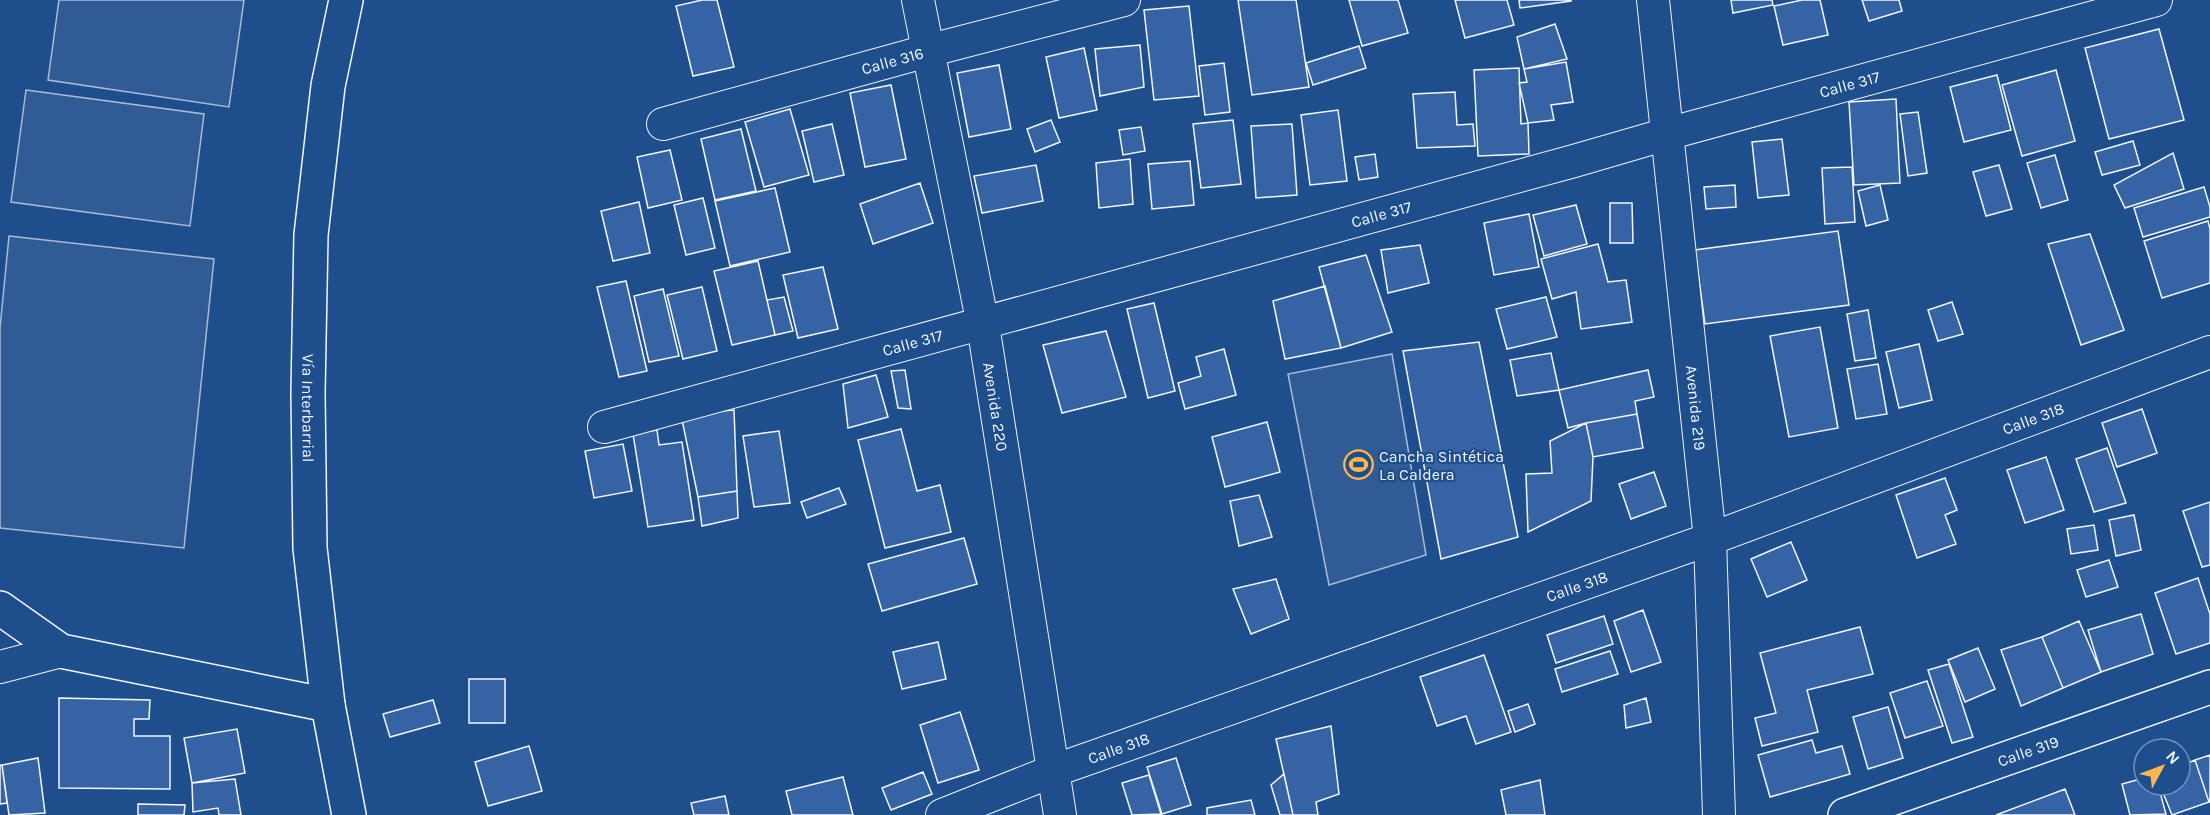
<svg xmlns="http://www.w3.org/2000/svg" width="2210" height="815" font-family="Karla,sans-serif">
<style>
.built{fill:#305b95;stroke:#a8bbd7;stroke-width:1.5}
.building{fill:#3563a3;stroke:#f2f6ff;stroke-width:1.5}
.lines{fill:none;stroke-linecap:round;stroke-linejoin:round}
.street-casing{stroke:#f2f6ff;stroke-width:34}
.secondary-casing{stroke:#f2f6ff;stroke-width:36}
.primary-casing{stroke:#f2f6ff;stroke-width:36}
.street{stroke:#1f4e8c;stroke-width:32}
.secondary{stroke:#1f4e8c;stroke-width:33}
.primary{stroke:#1f4e8c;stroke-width:33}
.labels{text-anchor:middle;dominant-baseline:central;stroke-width:4.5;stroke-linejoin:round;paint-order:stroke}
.street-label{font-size:16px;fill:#f2f6ff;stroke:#1f4e8c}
.poi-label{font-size:16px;fill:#f2f6ff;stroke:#1f4e8c;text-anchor:start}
</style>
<rect width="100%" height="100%" fill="#1f4e8c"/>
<path class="built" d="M59 0H244L229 107 48 80Z
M26 90 204 114 190 226 11 202Z
M9 236 214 259 184 548 0 528V328Z
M1392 354 1426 555 1329 585 1288 374Z"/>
<path class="building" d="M702 0H717L734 67 693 76 676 6Z
M1238 0H1296L1309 87 1252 95Z
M1349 0H1398L1408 33 1362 46Z
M1455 0H1507L1514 25 1465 38Z
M1519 0H1571V1L1520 8Z
M1731 0H1772L1773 5 1733 13Z
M1802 0H1820L1828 35 1783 45 1774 6Z
M1862 0H1899L1902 11 1869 21Z
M1189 6 1199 96 1154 100 1144 10Z
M1555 24 1567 59 1524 69 1517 37Z
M2159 29 2184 120 2109 139 2085 48Z
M1140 45 1144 87 1100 96 1095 49Z
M1359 46 1366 68 1313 85 1306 63Z
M1084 48 1097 110 1059 118 1046 57Z
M1566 62 1573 102 1551 105 1554 120 1528 123 1519 83 1527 82 1524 69Z
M1224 63 1230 112 1205 115 1199 66Z
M999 65 1011 129 969 137 957 73Z
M1519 68 1521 124 1528 123 1529 154 1478 156 1474 70Z
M2056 70 2075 141 2022 156 2002 85Z
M1997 75 2011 130 1964 142 1950 87Z
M891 85 906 159 865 167 850 93Z
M1455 92 1457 125 1473 124 1475 146 1417 148 1413 94Z
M1896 99 1900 183 1854 185 1849 102Z
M790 109 809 175 764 187 745 122Z
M1338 110 1347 181 1310 185 1301 115Z
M1918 112 1927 173 1908 176 1900 114Z
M1051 120 1060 142 1035 152 1027 129Z
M1233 120 1241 184 1201 188 1193 124Z
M832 124 844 175 814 182 802 131Z
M1292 124 1297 195 1256 198 1251 126Z
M1141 127 1145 151 1123 155 1119 130Z
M741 129 756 191 715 200 701 139Z
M1782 139 1789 195 1758 198 1752 142Z
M2133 141 2140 165 2102 175 2095 152Z
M670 150 682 200 648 208 637 157Z
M2173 153 2184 189 2125 208 2114 185Z
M1375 154 1378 177 1359 180 1355 157Z
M2055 155 2068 200 2041 208 2027 163Z
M1130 159 1133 204 1099 208 1096 163Z
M1190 161 1194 205 1152 209 1148 164Z
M1036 165 1043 201 982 213 974 176Z
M1999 165 2012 209 1986 216 1973 172Z
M1852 167 1855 222 1825 224 1822 168Z
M920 183 933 223 873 244 860 204Z
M1735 185 1736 207 1706 209 1704 187Z
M1880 185 1888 220 1866 226 1858 191Z
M2204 187 2210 207V217L2143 237 2134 208Z
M775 188 790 252 730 266 715 201Z
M703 198 715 248 686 255 674 205Z
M639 202 650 253 613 261 601 211Z
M1610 203H1632L1633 243H1610Z
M1576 205 1587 244 1544 256 1533 215Z
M1529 214 1539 267 1494 275 1484 223Z
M2208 221 2210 229V283L2162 298 2144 241Z
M1838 231 1849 305 1705 324 1695 250Z
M2090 234 2124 330 2081 345 2048 244Z
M1598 244 1608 282 1626 280 1632 322 1581 329 1576 292 1552 299 1541 259Z
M1420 245 1429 283 1388 293 1381 250Z
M1366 255 1392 332 1341 348 1319 267Z
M758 261 775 335 732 345 714 271Z
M823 267 838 329 798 338 783 275Z
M626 281 647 371 619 377 597 287Z
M1325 286 1341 348 1285 359 1273 301Z
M702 287 717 351 683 359 667 295Z
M663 289 679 356 649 362 634 296Z
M784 297 793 331 775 335 767 300Z
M1546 297 1557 337 1507 349 1496 309Z
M1952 302 1963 334 1938 341 1928 310Z
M1154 303 1175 391 1148 398 1127 309Z
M1868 310 1876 358 1855 361 1847 314Z
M1820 327 1838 428 1789 437 1770 336Z
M1106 331 1126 397 1062 413 1043 345Z
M1479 342 1518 537 1441 559 1403 351Z
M1919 344 1932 400 1899 408 1886 352Z
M1224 349 1236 395 1185 409 1178 383 1201 376 1196 357Z
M1551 353 1559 390 1517 396 1510 360Z
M1878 364 1887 414 1856 419 1847 369Z
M905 370 911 409 898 408 891 371Z
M1648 370 1654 397 1635 401 1637 414 1586 423 1568 428 1559 390Z
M876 375 888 417 848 428 843 384Z
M2142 409 2157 453 2117 467 2102 423Z
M734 410 737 491 698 497 681 415Z
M1637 414 1643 448 1593 457 1586 423Z
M1267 422 1280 472 1225 487 1212 437Z
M1586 423 1593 457 1591 501 1528 532 1526 474 1552 473 1550 441Z
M901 429 917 491 940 485 951 532 885 548 858 440Z
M657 430 659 445 682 442 694 520 648 527 633 434Z
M779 431 790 503 754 507 743 436Z
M623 444 632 491 594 498 585 451Z
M2107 448 2126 503 2094 512 2076 459Z
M2046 457 2064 510 2025 523 2007 470Z
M1654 472 1666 506 1631 519 1619 484Z
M1945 478 1957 510 1945 515 1956 544 1917 558 1896 495Z
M839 488 846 504 807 518 801 502Z
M737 491 738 518 702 526 698 497Z
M1259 495 1272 537 1239 546 1230 501Z
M2210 502V565L2202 567 2183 511Z
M2134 515 2141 550 2116 556 2109 520Z
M2094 525 2098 550 2071 554 2067 529Z
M964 538 977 584 882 611 868 564Z
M1791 542 1807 580 1767 597 1751 559Z
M2109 560 2118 587 2086 597 2077 570Z
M2198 578 2210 614V643L2176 654 2155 593Z
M1276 579 1289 619 1251 634 1233 589Z
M1643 610 1661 662 1631 672 1614 621Z
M2141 614 2153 654 2101 672 2088 630Z
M1604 616 1613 644 1556 663 1547 635Z
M2079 621 2101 672 2063 688 2042 637Z
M1860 627 1873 674 1807 690 1818 732 1762 746 1755 718 1776 713 1760 653Z
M2042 637 2063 688 2021 706 2001 650Z
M938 642 946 679 902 689 893 652Z
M1978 648 1995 689 1965 702 1948 660Z
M1610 651 1618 674 1562 692 1555 669Z
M1484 655 1511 732 1476 744 1466 716 1437 726 1420 677Z
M1949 664 1973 737 1952 743 1928 670Z
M469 679H505V723H469Z
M1927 681 1943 726 1905 738 1890 693Z
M59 698 150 700 149 719H134V736H170V789L59 788Z
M1646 698 1651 722 1626 728 1624 705Z
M433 700 440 723 390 737 383 714Z
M1528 704 1535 724 1515 732 1508 711Z
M1888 707 1903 758 1868 769 1853 717Z
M960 712 979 770 938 783 920 725Z
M1331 726 1339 794 1316 802 1318 815H1293L1276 739Z
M237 729 245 773 192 783 184 738Z
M1812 740 1816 753 1842 746 1850 774 1770 797 1758 755Z
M529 746 542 791 488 806 475 762Z
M2210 755V802H2209L2195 760Z
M38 758 45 813 9 815 2 765Z
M1176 758 1191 805 1162 814 1147 767Z
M2195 760 2209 802 2172 815 2160 785H2180V766Z
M0 765H2L7 803 0 804Z
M923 772 932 794 891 810 882 788Z
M1284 774 1293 815H1280L1271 785Z
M1149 775 1161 814 1132 815 1122 783Z
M843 777 853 815H792L786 791Z
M2144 778V785H2158L2166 814 2130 815 2122 784Z
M235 779 241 815H219L218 808 193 812 192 783Z
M1540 780 1545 815H1506L1501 790Z
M2065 789 2075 815H1996Z
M725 796 729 815H694L691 803Z
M1251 800 1255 815H1207V808Z
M138 804 185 805 184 815H138Z"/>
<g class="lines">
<defs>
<g id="street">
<path id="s1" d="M918 0 983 325 1060 815"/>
<path id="s2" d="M1653 0 1710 539 1719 815"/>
<path id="s3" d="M663 124 927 51 1124 0"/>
<path id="s4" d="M604 427 1574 161 1667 134 2156 0"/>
<path d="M0 667 61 651"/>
<path id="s5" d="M942 815 1053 771 1710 539 2210 352"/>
</g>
<g id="secondary">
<path d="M0 608 61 651 328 705"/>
<path id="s6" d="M1845 815 2210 687"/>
</g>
<g id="primary">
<path id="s7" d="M346 0 328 86 311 235 308 393 310 548 328 705 349 815"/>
</g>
</defs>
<use href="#street" class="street-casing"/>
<use href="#secondary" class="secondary-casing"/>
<use href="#primary" class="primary-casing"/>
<use href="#street" class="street"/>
<use href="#secondary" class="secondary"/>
<use href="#primary" class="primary"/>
</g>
<defs>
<symbol id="stadium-ring" viewBox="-11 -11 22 22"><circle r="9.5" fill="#1f4e8c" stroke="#ffb74d" stroke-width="1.5"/><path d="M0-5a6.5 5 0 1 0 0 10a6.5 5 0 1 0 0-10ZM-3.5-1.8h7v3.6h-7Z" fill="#ffb74d"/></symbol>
</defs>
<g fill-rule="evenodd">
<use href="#stadium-ring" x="1342" y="448" width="33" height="33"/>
</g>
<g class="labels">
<g class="street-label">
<text stroke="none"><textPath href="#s3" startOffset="238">Calle 316</textPath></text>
<text stroke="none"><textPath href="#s4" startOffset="1292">Calle 317</textPath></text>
<text stroke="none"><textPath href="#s4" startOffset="806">Calle 317</textPath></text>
<text stroke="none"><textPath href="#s4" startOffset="320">Calle 317</textPath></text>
<text stroke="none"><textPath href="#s1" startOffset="414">Avenida 220</textPath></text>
<text stroke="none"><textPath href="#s2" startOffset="410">Avenida 219</textPath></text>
<text stroke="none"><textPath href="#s7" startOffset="411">Vía Interbarrial</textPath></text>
<text stroke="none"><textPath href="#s5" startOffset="1161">Calle 318</textPath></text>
<text stroke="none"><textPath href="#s5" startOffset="675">Calle 318</textPath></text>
<text stroke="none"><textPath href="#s5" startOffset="189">Calle 318</textPath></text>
<text stroke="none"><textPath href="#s6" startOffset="194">Calle 319</textPath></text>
</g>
<g class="poi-label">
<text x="1379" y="456">Cancha Sintética<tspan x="1379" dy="18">La Caldera</tspan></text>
</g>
</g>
<g transform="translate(2162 767) rotate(49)"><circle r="28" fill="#1f4e8c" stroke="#7391ba" stroke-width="1.5"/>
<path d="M0-4.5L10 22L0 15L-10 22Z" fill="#ffb74d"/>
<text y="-9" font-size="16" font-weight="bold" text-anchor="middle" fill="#f2f6ff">N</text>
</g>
</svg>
